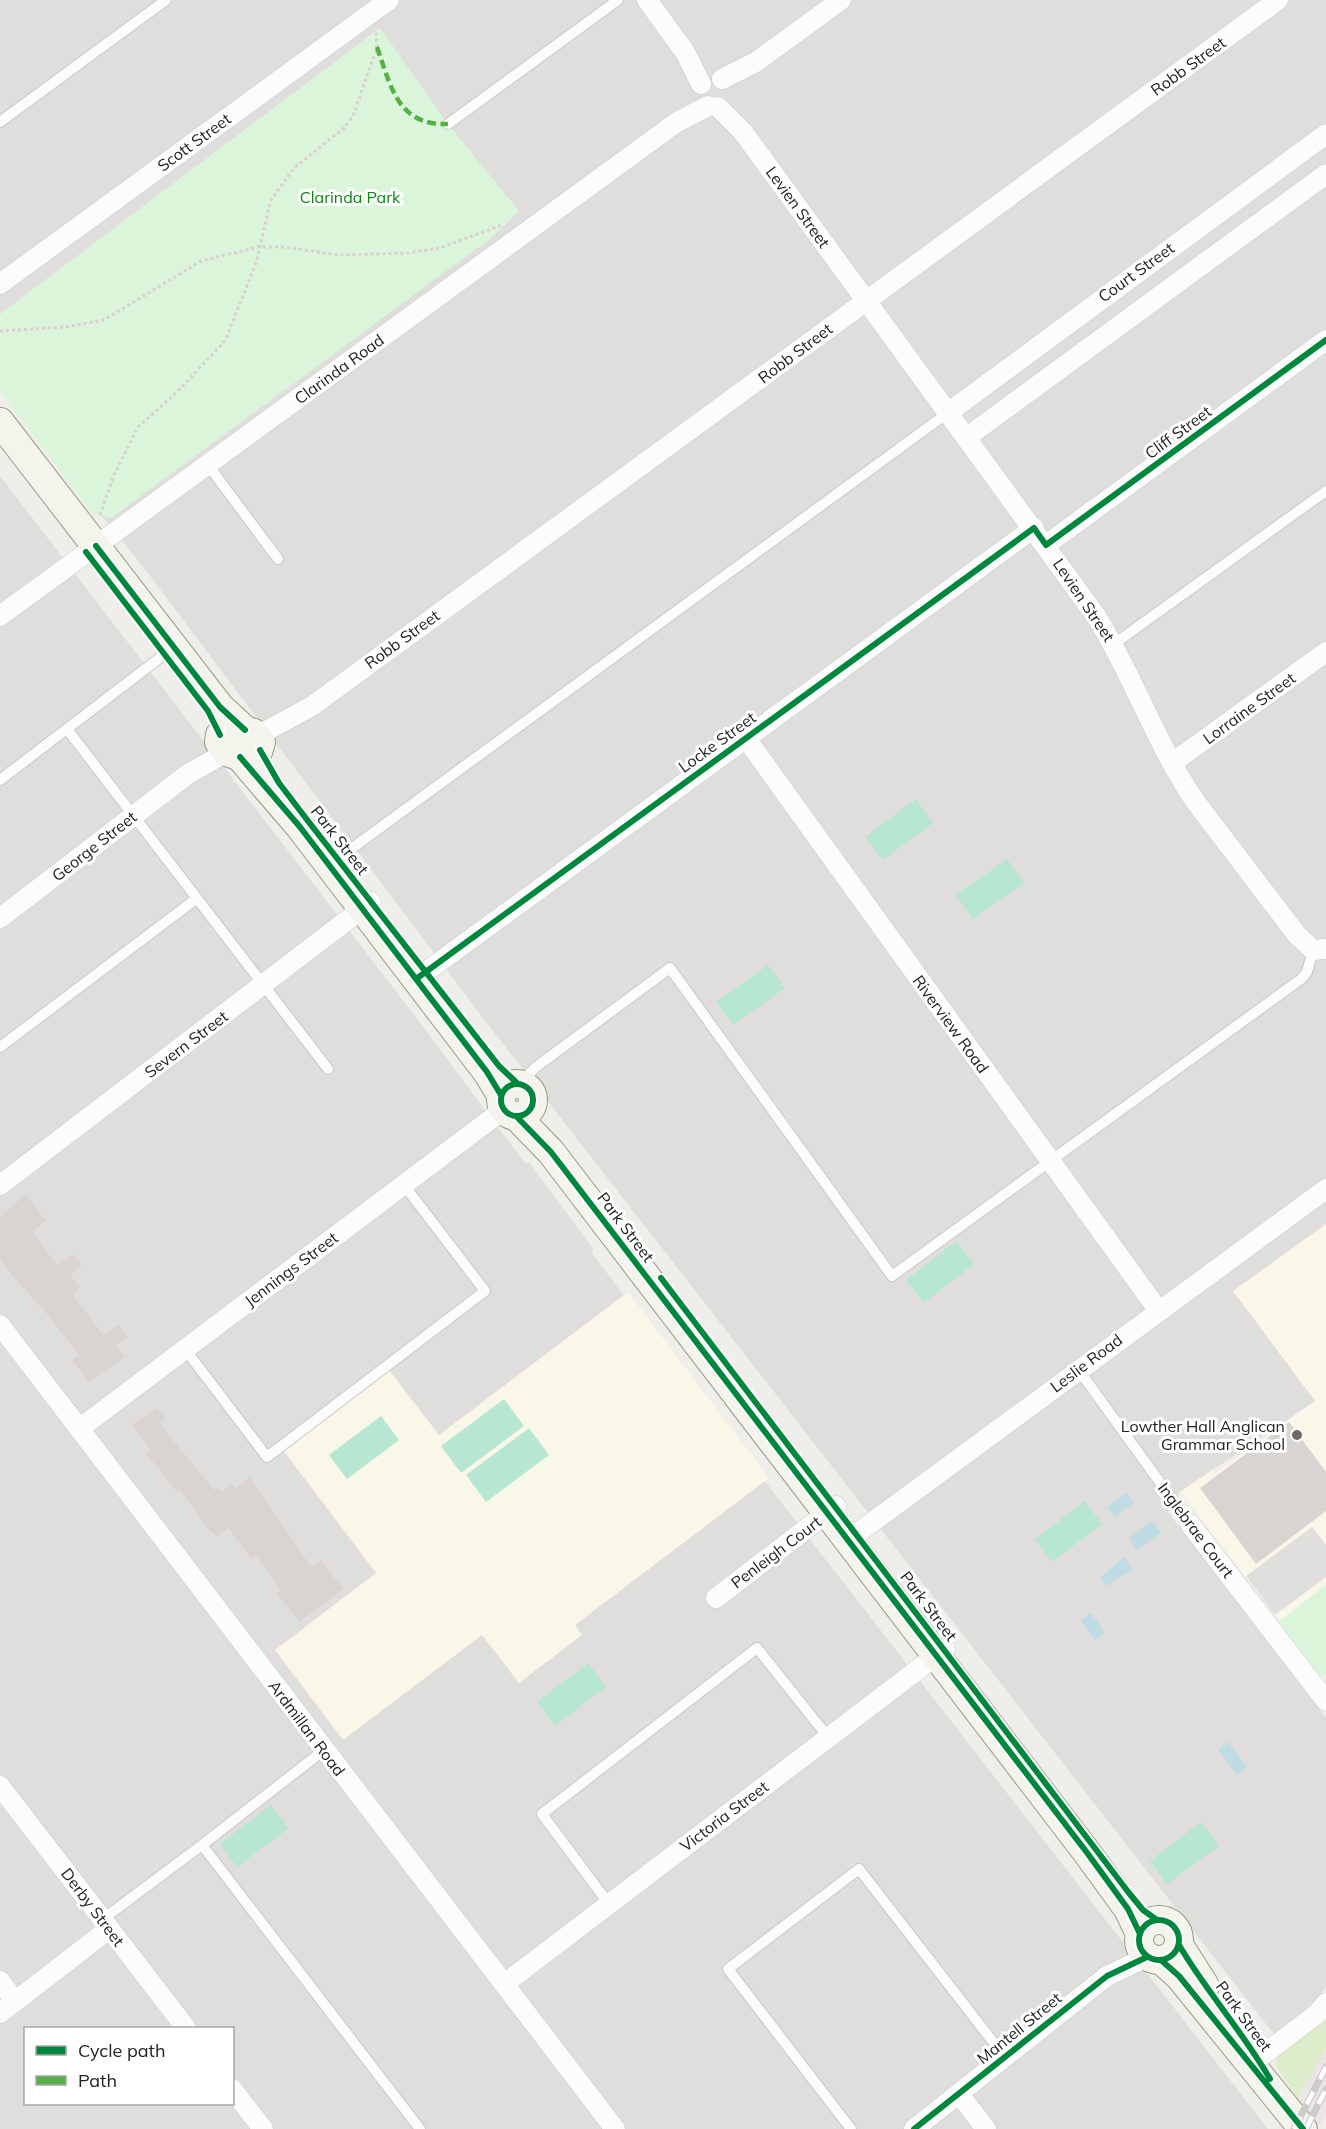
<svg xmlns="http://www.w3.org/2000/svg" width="1326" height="2129" font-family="Mulish,sans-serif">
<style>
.residential{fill:#dfdedc;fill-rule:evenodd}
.industrial{fill:#ede4e9}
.education{fill:#f8f7e8}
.grass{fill:#ddeccb}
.park{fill:#daf5da}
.pitch{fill:#b7e6d2}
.parking{fill:#e0dfde}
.water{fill:#bfdbe3}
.building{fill:#d7d4d2}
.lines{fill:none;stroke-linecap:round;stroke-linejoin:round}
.lane-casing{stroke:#c9c8c7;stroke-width:12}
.street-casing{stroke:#c9c8c7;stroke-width:21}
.secondary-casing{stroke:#999a82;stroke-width:30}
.path{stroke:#dccecd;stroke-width:3;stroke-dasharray:3 3;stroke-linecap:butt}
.lane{stroke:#fdfcfc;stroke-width:10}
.street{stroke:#fdfcfc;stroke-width:20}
.secondary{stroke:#f4f4ed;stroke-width:28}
.rail-casing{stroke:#ccc;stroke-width:7}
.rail{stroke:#fff;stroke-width:4.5;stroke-dasharray:14;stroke-linecap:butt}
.quiet{stroke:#55b145;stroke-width:4.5;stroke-dasharray:9 4.5;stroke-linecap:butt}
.cycleway-casing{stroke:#fff;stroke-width:10}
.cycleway{stroke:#00873e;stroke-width:6}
.poi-dot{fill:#6a6968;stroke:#fff;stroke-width:2}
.labels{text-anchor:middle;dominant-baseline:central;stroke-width:6;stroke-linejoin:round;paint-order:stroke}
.street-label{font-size:16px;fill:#222;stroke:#fff}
.park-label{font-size:16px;fill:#0c8416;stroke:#fff}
.poi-label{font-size:16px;fill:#222;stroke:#fff;text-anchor:end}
</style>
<rect width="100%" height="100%" fill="#f0eeeb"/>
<path class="residential" d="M0 0H1326V1386L1315 1401 1180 1492 1168 1512 1326 1718V1986L1316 2003 1276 2037 486 1022 147 572 0 389Z
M0 476 418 1020 701 1399 1268 2129H0ZM26 2028H232V2104H26Z"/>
<path class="industrial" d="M1326 2049V2114L1320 2126 1298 2099Z"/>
<path class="education" d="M1326 1224V1674L1316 1668 1180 1492 1212 1470 1216 1473 1315 1401 1233 1291Z
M628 1292 769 1478 575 1625 582 1635 519 1683 482 1635 343 1740 275 1650 376 1573 283 1450 389 1370 439 1435Z"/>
<path class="grass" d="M1326 2016V2049L1298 2099 1277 2068 1276 2060 1286 2048Z"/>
<path class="park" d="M380 28 448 124 519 211 491 238 111 518 92 513 0 391V314Z
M1326 1585V1675L1312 1672 1278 1622Z"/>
<path class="pitch" d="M916 799 933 823 883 860 865 837Z
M1007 859 1024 883 973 919 956 895Z
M768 965 785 988 733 1025 716 1002Z
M956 1241 974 1264 924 1303 906 1280Z
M504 1399 524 1426 461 1473 441 1446Z
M381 1416 399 1440 347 1479 329 1455Z
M529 1428 549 1455 486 1502 466 1475Z
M1085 1501 1102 1524 1052 1562 1035 1539Z
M588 1663 606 1687 555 1726 537 1702Z
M271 1805 289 1828 237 1867 220 1844Z
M1201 1822 1219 1846 1167 1884 1150 1861Z"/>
<path class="parking" d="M529 1162 594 1250 570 1268 541 1230 527 1241 515 1225 531 1213 506 1179Z
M471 1202 497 1236 467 1258 441 1224Z
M1312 1527 1326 1545V1577L1275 1615 1246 1576Z"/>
<path class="water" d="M1126 1493 1134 1502 1115 1517 1107 1507Z
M1152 1521 1161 1533 1137 1550 1129 1538Z
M1124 1557 1132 1569 1106 1586 1100 1578Z
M1090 1613 1098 1621 1104 1633 1095 1640 1081 1621Z
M1228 1742 1247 1767 1237 1775 1218 1750Z"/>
<path class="building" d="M26 1194 46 1221 32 1232 58 1266 73 1254 82 1265 70 1275 80 1287 73 1295 104 1336 118 1325 128 1337 116 1346 125 1357 89 1382 72 1360 79 1355 40 1305 39 1306 24 1288 23 1289 0 1259V1217Z
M157 1408 166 1418 159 1423 214 1490 218 1488 221 1492 232 1484 235 1488 250 1477 311 1567 321 1560 343 1589 299 1622 277 1593 281 1590 256 1556 252 1559 228 1528 217 1537 210 1531 180 1490 177 1492 146 1453 150 1450 133 1424Z
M1289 1422 1326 1472V1511L1256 1564 1200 1488Z"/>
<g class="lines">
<defs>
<path id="lane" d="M0 122 166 0
M448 124 618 0
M208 465 278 559
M1114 644 1326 491
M67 729 328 1069
M0 780 174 647
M329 865 949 412
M0 1047 196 899
M519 1084 536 1067 670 968 892 1276 1301 979 1307 972 1313 950
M185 1349 267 1457 485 1291 404 1185
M1078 1369 1190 1524
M324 1750 202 1845 420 2129
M609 1904 542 1814 757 1648 828 1737
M103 1919 202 1845
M851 2129 728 1969 859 1869 1004 2056"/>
<path id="street" d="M647 0 685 52 701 84
M722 79 756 62 841 0
M718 107 743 132 1096 616C1133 675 1156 744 1195 801L1297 935 1313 950 1326 949
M0 284 389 0
M949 412 1326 134
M967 437 1326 174
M1046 545 1326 340
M0 616 677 122 708 106
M257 736 312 706 1278 0
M745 737 1158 1310
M1172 763 1326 652
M0 918 188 774 227 752
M416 979 1034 528
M0 1185 371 902
M0 1325 615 2129
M79 1429 503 1110
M1190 1524 1326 1701
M848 1540 1326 1189
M716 1598 836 1506
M0 1786 186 2028
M0 1981 15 2001
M504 1984 945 1649
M0 2013 109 1929
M1250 2065 1318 2013 1326 2003
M232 2089 263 2129
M959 2094 986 2129
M914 2129 1107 1976 1147 1957"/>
<path id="secondary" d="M0 422 220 707 245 730
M245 730 254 733 261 742 258 752 244 758 227 752 219 742 220 735 227 731Z
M240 757 300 827 487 1072 501 1095
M501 1100a16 16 0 1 1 32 0a16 16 0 1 1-32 0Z
M516 1116 551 1152 1088 1854 1128 1909 1140 1934
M1139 1940a20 20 0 1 1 40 0a20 20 0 1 1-40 0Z
M1179 1945 1205 1986
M1161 1960 1179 1976 1303 2129"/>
</defs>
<use href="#lane" class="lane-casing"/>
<use href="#street" class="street-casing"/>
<use href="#secondary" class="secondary-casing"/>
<path class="path" d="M0 331 65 327 104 320 201 261 258 247H284L339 255 408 253 440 248 502 225
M100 515 114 475 138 427 175 394 225 341 256 263 271 200 294 168 344 128 353 116 377 47 376 32"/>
<use href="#lane" class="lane"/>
<use href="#street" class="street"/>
<use href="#secondary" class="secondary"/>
<defs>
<path id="rail" d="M1294 2129 1326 2067
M1306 2129 1326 2089"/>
</defs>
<use href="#rail" class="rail-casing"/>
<use href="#rail" class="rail"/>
<path class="quiet" d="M377 47C391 87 398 126 448 124"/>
<defs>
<path id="cycleway" d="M96 546 220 707 245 730
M86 552 208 711 220 735
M260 750 279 783 308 821 499 1066 517 1083
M240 757 300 827 487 1072 501 1095
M416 979 1034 528 1046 545 1326 340
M501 1100a16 16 0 1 1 32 0a16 16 0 1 1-32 0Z
M516 1116 551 1152 1088 1854 1128 1909 1140 1934
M661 1278 1129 1893 1143 1910 1157 1920
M1139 1940a20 20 0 1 1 40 0a20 20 0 1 1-40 0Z
M1179 1945C1206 1991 1243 2032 1270 2079
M1161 1960 1179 1976 1303 2129
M914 2129 1107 1976 1147 1957"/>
</defs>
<use href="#cycleway" class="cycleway-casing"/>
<use href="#cycleway" class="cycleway"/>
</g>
<circle class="poi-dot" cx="1297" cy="1435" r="6"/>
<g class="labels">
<g class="street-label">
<text transform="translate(1188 66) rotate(-36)">Robb Street</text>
<text transform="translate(194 142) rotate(-36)">Scott Street</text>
<text transform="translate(798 207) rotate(54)">Levien Street</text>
<text transform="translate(1136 272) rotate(-36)">Court Street</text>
<text transform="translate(795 353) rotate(-37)">Robb Street</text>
<text transform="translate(339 369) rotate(-36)">Clarinda Road</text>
<text transform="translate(1178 432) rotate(-36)">Cliff Street</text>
<text transform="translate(1084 600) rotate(56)">Levien Street</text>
<text transform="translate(402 639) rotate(-36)">Robb Street</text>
<text transform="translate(1249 708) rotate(-36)">Lorraine Street</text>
<text transform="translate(717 742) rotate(-36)">Locke Street</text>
<text transform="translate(340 840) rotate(52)">Park Street</text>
<text transform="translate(94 846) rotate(-38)">George Street</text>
<text transform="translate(951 1024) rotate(54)">Riverview Road</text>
<text transform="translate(186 1044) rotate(-37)">Severn Street</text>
<text transform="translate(626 1227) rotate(53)">Park Street</text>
<text transform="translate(291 1269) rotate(-37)">Jennings Street</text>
<text transform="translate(1086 1363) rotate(-37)">Leslie Road</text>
<text transform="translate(1196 1530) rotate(53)">Inglebrae Court</text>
<text transform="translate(776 1552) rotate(-37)">Penleigh Court</text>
<text transform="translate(929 1606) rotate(53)">Park Street</text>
<text transform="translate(307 1728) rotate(53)">Ardmillan Road</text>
<text transform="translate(724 1816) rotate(-37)">Victoria Street</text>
<text transform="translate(93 1907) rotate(53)">Derby Street</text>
<text transform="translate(1244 2016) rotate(54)">Park Street</text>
<text transform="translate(1019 2028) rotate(-39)">Mantell Street</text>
</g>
<g class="park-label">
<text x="350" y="197">Clarinda Park</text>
</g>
<g class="poi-label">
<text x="1285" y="1426">Lowther Hall Anglican<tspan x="1285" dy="18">Grammar School</tspan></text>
</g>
</g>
<rect x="24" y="2027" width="210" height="78" fill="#ffffff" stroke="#a7a7a7" stroke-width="1.5"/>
<rect x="36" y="2046" width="30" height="9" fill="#00873e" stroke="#a7a7a7" stroke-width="1.5"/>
<text x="78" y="2057" font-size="18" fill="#222222">Cycle path</text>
<rect x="36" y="2076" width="30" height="9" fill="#55b145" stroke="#a7a7a7" stroke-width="1.5"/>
<text x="78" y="2087" font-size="18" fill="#222222">Path</text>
</svg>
